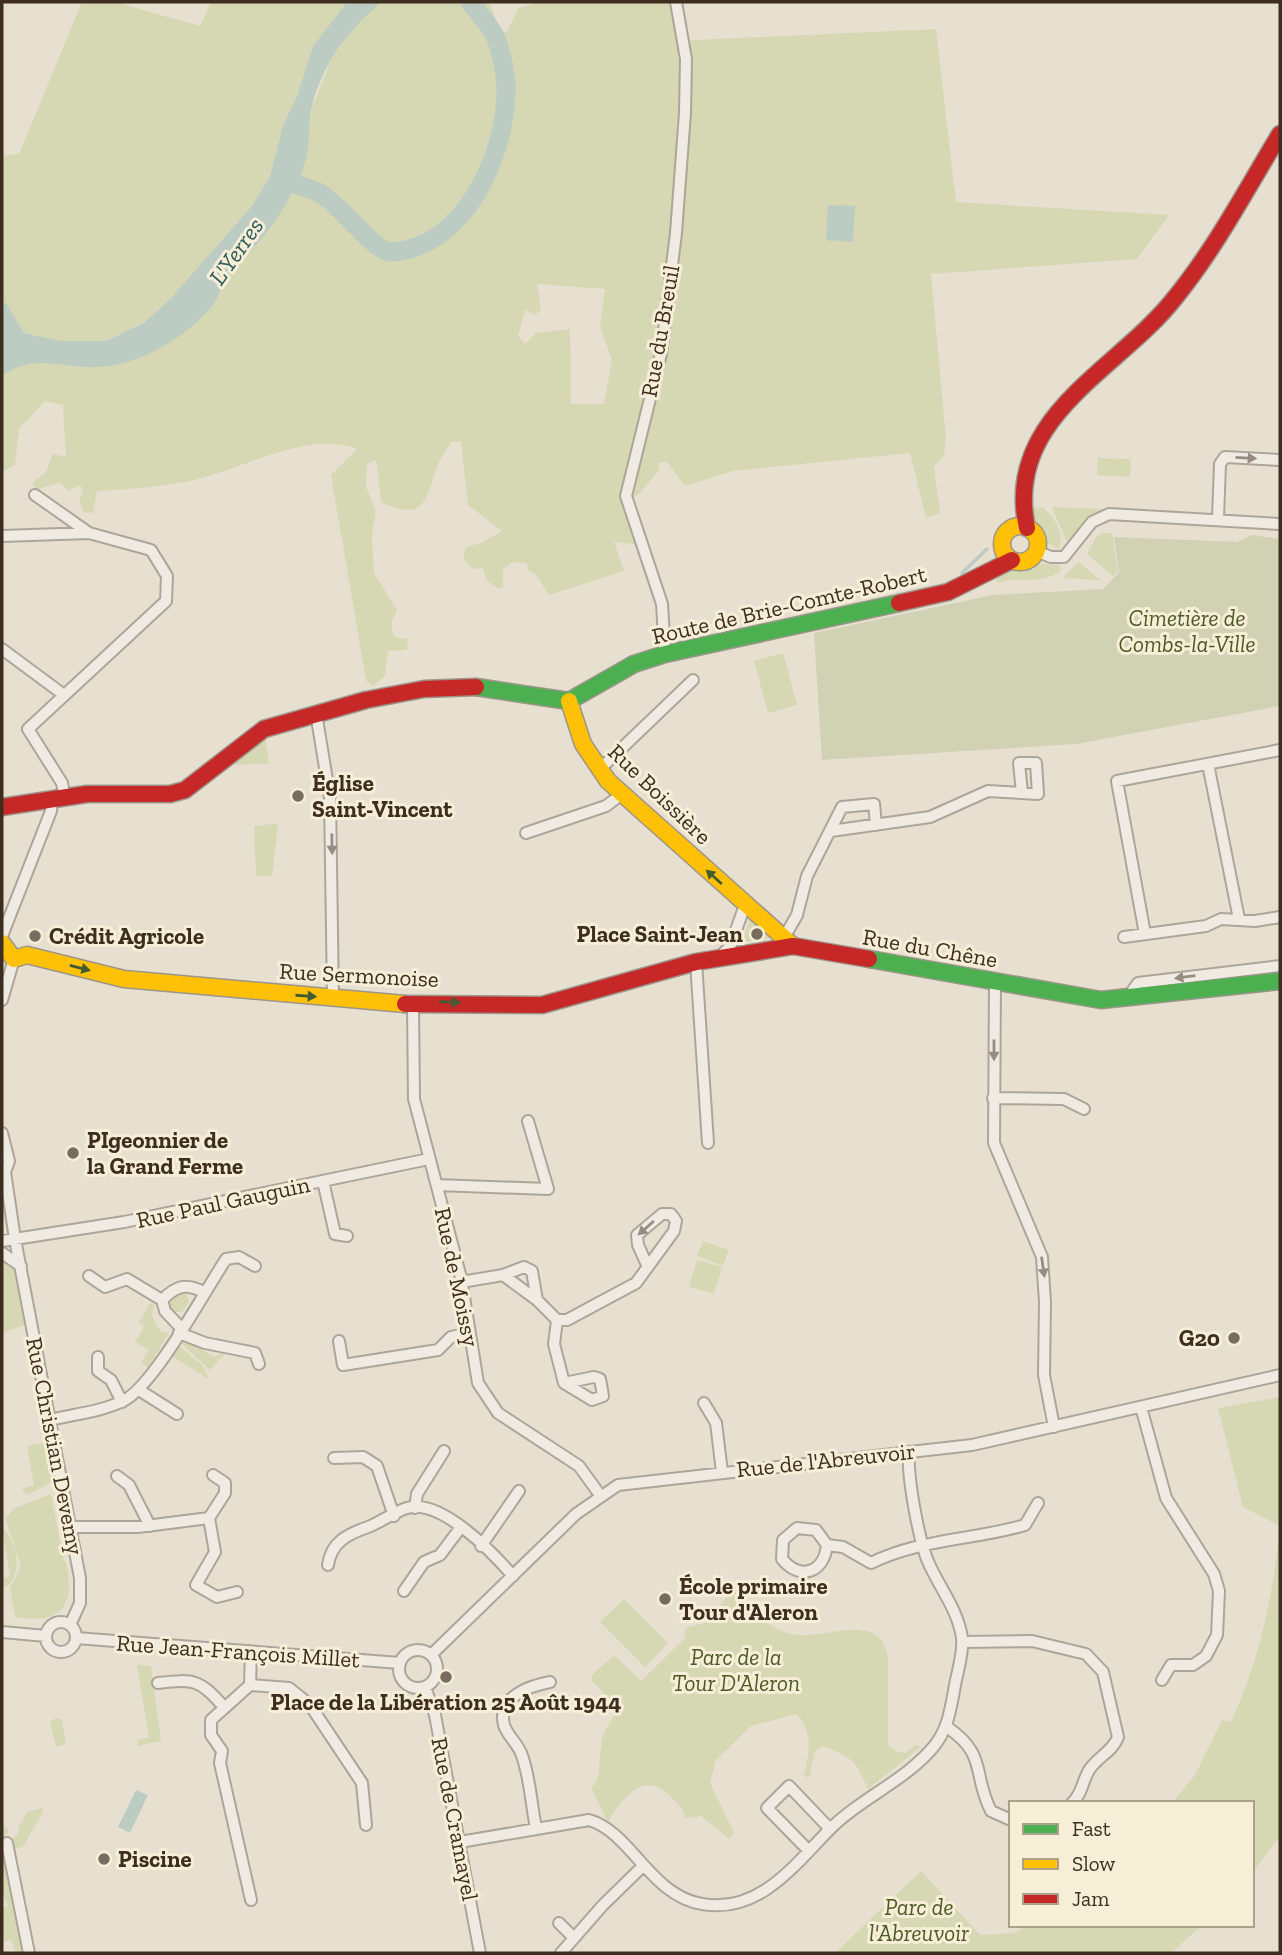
<svg xmlns="http://www.w3.org/2000/svg" width="1282" height="1955" font-family="'Zilla Slab',serif">
<style>
.green{fill:#d6d7b3;fill-rule:evenodd}
.cemetery{fill:#d1d1b3}
.water{fill:#bcccc2}
.lines{fill:none;stroke-linecap:round;stroke-linejoin:round}
.stream{stroke:#bcccc2;stroke-width:3.5}
.river{stroke:#bcccc2;stroke-width:19}
.street-casing{stroke:#ada599;stroke-width:14}
.fast-casing{stroke:#9c958a;stroke-width:19}
.slow-casing{stroke:#9c958a;stroke-width:19}
.jam-casing{stroke:#9c958a;stroke-width:19}
.street{stroke:#efebe3;stroke-width:10}
.fast{stroke:#4caf50;stroke-width:16}
.slow{stroke:#ffc107;stroke-width:16}
.jam{stroke:#c62828;stroke-width:16}
.oneway{fill:#968c82}
.oneway2{fill:#425b31}
.poi-dot{fill:#786c5e;stroke:#f7eed8;stroke-width:2.5}
.labels{text-anchor:middle;dominant-baseline:central;stroke-width:6;stroke-linejoin:round;paint-order:stroke}
.street-label{font-size:23px;fill:#3d2e20;stroke:#f7eed8}
.park-label{font-size:23px;font-style:italic;fill:#4d5a26;stroke:#f7eed8}
.poi-label{font-size:23px;font-weight:bold;fill:#3d2e20;stroke:#f7eed8;text-anchor:start}
.water-label{font-size:24px;font-style:italic;fill:#2f5d5a;stroke:#f7eed8}
</style>
<rect width="100%" height="100%" fill="#e7e0d1"/>
<path class="green" d="M82 2H115L200 26 211 2H347L313 46 297 96 283 125 270 176 252 206 171 298 144 323 106 341H62L24 333 6 303 2 302V156L19 154Z
M382 2H490L500 34 507 31 519 8 540 2H670L679 49 693 40 936 29 956 202 1169 215 1137 259 931 274 946 439 944 456 934 467 940 513 926 518 910 453 733 471 685 486 666 461 658 463 659 470 639 494 625 502 628 509 638 512 652 551 642 553 634 544 614 542 624 571 549 595 536 575 528 570 527 563 512 562 503 570V587L497 588 487 581 483 568 473 569 463 558 466 547 481 543 502 531 468 505 461 442H451C447 450 440 458 437 467 425 502 424 522 381 502L377 463 375 460 367 464 366 487 376 511 372 534 374 573 397 610 391 623 394 637 408 639 407 650 388 651 385 676 373 686 366 681 331 475 357 449C310 430 242 469 194 480 162 487 129 489 97 491L93 513 84 512 79 501 83 490 80 485 68 491 60 483 37 489 32 483 46 472 53 454 66 457 63 405 45 401 19 429 15 465 2 472V376L16 365 30 361 109 366 213 304 226 279 304 165 312 108 331 60 355 24ZM537 284 605 289 600 326 612 360 604 404H571L570 329 536 333 525 344 518 336 525 310 535 315 541 310Z
M1098 458 1131 459 1130 477 1097 475Z
M1029 500 1031 507 1044 508C1055 520 1065 532 1059 549 1044 544 1044 530 1031 523Z
M1052 508 1053 507 1105 509 1085 519 1068 544Z
M1103 533H1112L1118 571 1113 576 1087 554 1096 537Z
M1079 562 1100 580 1062 578Z
M1033 563 1059 565 1061 571C1043 585 1021 576 997 583L996 580 1000 575 997 571 1007 566Z
M783 653 797 705 768 713 754 661Z
M265 738 269 764 229 765Z
M272 824H278L272 876H256L254 826Z
M751 915 772 934 770 938 746 942 743 940Z
M703 1241 729 1250 723 1266 697 1256Z
M2 1257 17 1266 25 1325 2 1333Z
M697 1260 722 1267 714 1294 689 1287Z
M186 1292 189 1302 182 1312H173L168 1306 170 1296Z
M150 1303 155 1306 151 1314 160 1331 169 1333 148 1368 141 1362 149 1350 135 1342 144 1327 139 1322Z
M183 1338 214 1357 223 1353 220 1349 228 1350 210 1370 180 1342Z
M178 1345 202 1365 210 1380 172 1356Z
M1280 1397V1837L1252 1873V1803H1172L1195 1775 1222 1720 1231 1722C1260 1659 1273 1595 1280 1526L1243 1507 1218 1408Z
M48 1442 55 1481 26 1495 22 1489 34 1485 27 1446Z
M51 1494 64 1561 66 1562C76 1606 61 1625 15 1617L10 1588 21 1566 5 1518 15 1508Z
M2 1527C17 1542 24 1573 6 1587H2V1579L10 1576Z
M741 1589C753 1610 766 1628 791 1634 823 1642 881 1607 888 1659V1745L897 1752 905 1753 915 1745 921 1747 868 1789C855 1760 853 1757 822 1746L815 1751 809 1778 804 1776C809 1751 814 1735 797 1714L751 1726 716 1760 710 1783 734 1833 729 1839 701 1816 685 1818C684 1808 677 1803 670 1796 644 1769 622 1798 608 1822L591 1788 598 1779 602 1737 615 1714 613 1702 592 1681V1675L614 1655 641 1681 685 1638V1628L705 1623 732 1591Z
M624 1599 668 1643 645 1667 600 1622Z
M137 1665 151 1666 161 1741 138 1746 137 1740 149 1737Z
M56 1718 62 1720 66 1744 56 1747 50 1722Z
M42 1808 43 1812 23 1847 11 1849 10 1842 19 1832 18 1828 27 1812Z
M2 1823 9 1830 5 1838 25 1953H15L12 1940 2 1942V1908L8 1906 2 1892Z
M921 1871 980 1935 1014 1933 1027 1925H1202L1171 1953H835Z"/>
<path class="cemetery" d="M1252 535 1280 539V706L1076 744 822 760 814 633 993 595 1103 589 1119 572 1114 537 1238 542Z"/>
<path class="water" d="M347 2H382C348 29 320 67 311 111 308 129 310 151 303 169 292 196 276 223 256 245 247 256 236 265 228 277 221 285 219 297 213 305 187 337 140 365 99 367 62 369 34 352 2 376V302L6 303 24 333 62 341H106L144 323 171 298 252 206 270 176 283 125 297 96 313 46Z
M828 205 855 206 853 242 826 240Z
M136 1790 148 1795 130 1833 118 1827Z"/>
<g class="lines">
<path class="stream" d="M962 573 987 549"/>
<path class="river" d="M283 180C296 185 312 188 323 195 340 206 376 253 391 252 464 248 504 158 506 94 507 79 501 50 495 36 489 24 478 13 470 2"/>
<defs>
<path id="street" d="M35 495 89 533
M1218 518 1220 464 1225 457 1280 460
M2 536 89 533 151 550 167 576 166 601 28 729 62 783 65 798
M1036 551 1051 557H1064L1092 522 1109 514 1280 524
M2 649 64 695
M665 654 662 604 626 496 661 354 676 233 685 113 686 59 676 2
M316 713 330 798 333 998
M1208 764 1239 919
M599 770 693 680
M831 831 930 817 988 791 1038 794 1036 763H1019L1022 793
M526 833 606 806 622 794
M1145 934 1117 781 1280 750
M2 936 51 811 52 800
M785 936 797 915 807 876 842 807 874 804 876 825
M1124 937 1206 926 1221 919 1255 921 1280 917
M719 957 730 947 745 905
M696 962 708 1143
M995 982 994 1143 1042 1257 1045 1302 1044 1375 1054 1427
M1133 998V990L1138 983 1280 966
M2 1000 14 959
M413 1005 414 1099 461 1278 478 1383 498 1413 579 1466 600 1495
M993 1098 1064 1099 1084 1109
M2 1133 9 1161 5 1172 15 1239 80 1578V1603L70 1625
M323 1181 335 1234 347 1236
M437 1185 548 1189 528 1121
M2 1241 124 1222 429 1159
M2 1253 21 1266
M503 1275 537 1300 557 1320H567L636 1283 674 1231 676 1221 671 1214H662L637 1235 638 1245 647 1265
M89 1276 105 1287 127 1279 162 1300
M461 1282 503 1275 524 1267 532 1271 537 1300
M557 1320 554 1344 564 1383 592 1400 603 1396 600 1379 594 1377 564 1383
M181 1328 165 1311 162 1300C177 1285 186 1283 204 1292
M179 1333 205 1343 255 1353 259 1364
M339 1341 343 1365 438 1350 451 1337 470 1333
M98 1357V1371L111 1380 122 1402
M139 1390 177 1414
M704 1403 716 1423 722 1472
M1141 1407 1166 1498 1214 1574 1219 1591 1217 1635 1206 1656 1193 1665H1171L1162 1680
M50 1420C74 1414 100 1412 123 1401 153 1387 205 1291 226 1259L239 1257 255 1266
M334 1458 363 1457 377 1466 394 1516
M213 1475 225 1483V1493L209 1518 215 1552 196 1585 217 1597 237 1592
M117 1476 129 1485 150 1526
M415 1508 417 1494 444 1451
M71 1527H138L209 1518
M827 1545C824 1573 800 1581 782 1559L783 1540 797 1528 816 1530 827 1545 843 1547 871 1563C919 1539 974 1540 1025 1525L1038 1503
M481 1546 519 1491
M328 1565C331 1542 348 1534 368 1527 381 1522 394 1512 407 1508 441 1498 493 1553 513 1576
M404 1591 424 1562 440 1555 461 1527
M46 1637a15 15 0 1 1 30 0a15 15 0 1 1-30 0Z
M2 1632 46 1636
M76 1638 400 1663
M963 1642 1032 1641 1086 1654 1103 1672 1118 1737C1113 1752 1095 1758 1088 1772 1082 1783 1082 1794 1072 1803
M399 1669a19 19 0 1 1 38 0a19 19 0 1 1-38 0Z
M431 1655 576 1514 618 1485 972 1445 1280 1375
M158 1683C195 1679 199 1679 224 1707
M250 1685 289 1688 310 1705 362 1783 366 1825
M425 1687 435 1715 480 1953
M947 1727C988 1755 972 1774 991 1811L1011 1820
M536 1828C531 1804 530 1775 521 1753 517 1743 507 1735 504 1725 497 1697 529 1686 550 1682
M460 1842 589 1820C631 1832 651 1896 702 1904 758 1914 793 1867 828 1831 860 1798 906 1781 935 1745 948 1728 950 1711 954 1691 956 1675 964 1654 962 1638 958 1611 942 1591 930 1566 919 1544 907 1476 909 1452
M7 1843 29 1953
M809 1851 767 1808 789 1786 830 1829
M251 1900 220 1763 222 1751 211 1735V1720L250 1685 251 1652
M559 1923 574 1938
M561 1953 603 1905 643 1866"/>
<path id="fast" d="M476 687 569 701
M569 701 634 664 665 654 899 603
M869 959 1101 1000 1280 981"/>
<path id="slow" d="M1002 544a18 18 0 1 1 36 0a18 18 0 1 1-36 0Z
M569 701 583 744 608 781 793 946
M2 943 14 959 27 955 124 979 405 1004"/>
<path id="jam" d="M1027 528C1003 417 1117 371 1174 299 1215 249 1246 190 1280 134
M899 603 948 592 1012 560
M2 807 87 794H170L185 790 264 729 366 700 424 689 476 687
M405 1004 542 1005 696 962 793 946 869 959"/>
</defs>
<use href="#street" class="street-casing"/>
<use href="#fast" class="fast-casing"/>
<use href="#slow" class="slow-casing"/>
<use href="#jam" class="jam-casing"/>
<use href="#street" class="street"/>
<use href="#fast" class="fast"/>
<use href="#slow" class="slow"/>
<use href="#jam" class="jam"/>
</g>
<defs><path id="oneway-solid" d="M-6-.8H1V-3.2L6.5 0L1 3.2V.8H-6Z" transform="scale(1.75)"/></defs>
<g class="oneway">
<use href="#oneway-solid" transform="translate(1246 458) rotate(3)"/>
<use href="#oneway-solid" transform="translate(332 844) rotate(89)"/>
<use href="#oneway-solid" transform="translate(1185 977) rotate(173)"/>
<use href="#oneway-solid" transform="translate(994 1050) rotate(90)"/>
<use href="#oneway-solid" transform="translate(646 1228) rotate(138)"/>
<use href="#oneway-solid" transform="translate(1043 1267) rotate(82)"/>
</g>
<g class="oneway2">
<use href="#oneway-solid" transform="translate(714 877) rotate(-138)"/>
<use href="#oneway-solid" transform="translate(80 968) rotate(14)"/>
<use href="#oneway-solid" transform="translate(306 996) rotate(4)"/>
<use href="#oneway-solid" transform="translate(450 1002) rotate(2)"/>
</g>
<g class="poi-dot">
<circle cx="298" cy="796" r="7"/>
<circle cx="757" cy="934" r="7"/>
<circle cx="35" cy="936" r="7"/>
<circle cx="73" cy="1153" r="7"/>
<circle cx="1234" cy="1338" r="7"/>
<circle cx="665" cy="1599" r="7"/>
<circle cx="446" cy="1677" r="7"/>
<circle cx="104" cy="1859" r="7"/>
</g>
<g class="labels">
<g class="street-label">
<text transform="translate(660 331) rotate(-80)">Rue du Breuil</text>
<text transform="translate(789 605) rotate(-13)">Route de Brie-Comte-Robert</text>
<text transform="translate(660 794) rotate(44)">Rue Boissière</text>
<text transform="translate(930 948) rotate(10)">Rue du Chêne</text>
<text transform="translate(359 975) rotate(3)">Rue Sermonoise</text>
<text transform="translate(223 1202) rotate(-12)">Rue Paul Gauguin</text>
<text transform="translate(457 1277) rotate(78)">Rue de Moissy</text>
<text transform="translate(55 1446) rotate(79)">Rue Christian Devemy</text>
<text transform="translate(826 1460) rotate(-6)">Rue de l'Abreuvoir</text>
<text transform="translate(238 1651) rotate(4)">Rue Jean-François Millet</text>
<text transform="translate(455 1819) rotate(79)">Rue de Cramayel</text>
</g>
<g class="park-label">
<text x="1187" y="618">Cimetière de<tspan x="1187" dy="26">Combs-la-Ville</tspan></text>
<text x="736" y="1657">Parc de la<tspan x="736" dy="26">Tour D'Aleron</tspan></text>
<text x="919" y="1907">Parc de<tspan x="919" dy="26">l'Abreuvoir</tspan></text>
</g>
<g class="poi-label">
<text x="312" y="783">Église<tspan x="312" dy="26">Saint-Vincent</tspan></text>
<text x="743" y="934" text-anchor="end">Place Saint-Jean</text>
<text x="49" y="936">Crédit Agricole</text>
<text x="87" y="1140">PIgeonnier de<tspan x="87" dy="26">la Grand Ferme</tspan></text>
<text x="1220" y="1338" text-anchor="end">G20</text>
<text x="679" y="1586">École primaire<tspan x="679" dy="26">Tour d'Aleron</tspan></text>
<text x="446" y="1702" text-anchor="middle">Place de la Libération 25 Août 1944</text>
<text x="118" y="1859">Piscine</text>
</g>
<g class="water-label">
<text transform="translate(236 251) rotate(-55)">L'Yerres</text>
</g>
</g>
<rect width="1282" height="1955" fill="none" stroke="#3d2e20" stroke-width="7"/>
<rect x="1009" y="1801" width="245" height="126" fill="#f7eed8" stroke="#ada18e" stroke-width="2"/>
<rect x="1023" y="1824" width="35" height="10" fill="#4caf50" stroke="#ada18e" stroke-width="2"/>
<text x="1072" y="1836" font-size="21" fill="#3d2e20">Fast</text>
<rect x="1023" y="1859" width="35" height="10" fill="#ffc107" stroke="#ada18e" stroke-width="2"/>
<text x="1072" y="1871" font-size="21" fill="#3d2e20">Slow</text>
<rect x="1023" y="1894" width="35" height="10" fill="#c62828" stroke="#ada18e" stroke-width="2"/>
<text x="1072" y="1906" font-size="21" fill="#3d2e20">Jam</text>
</svg>
